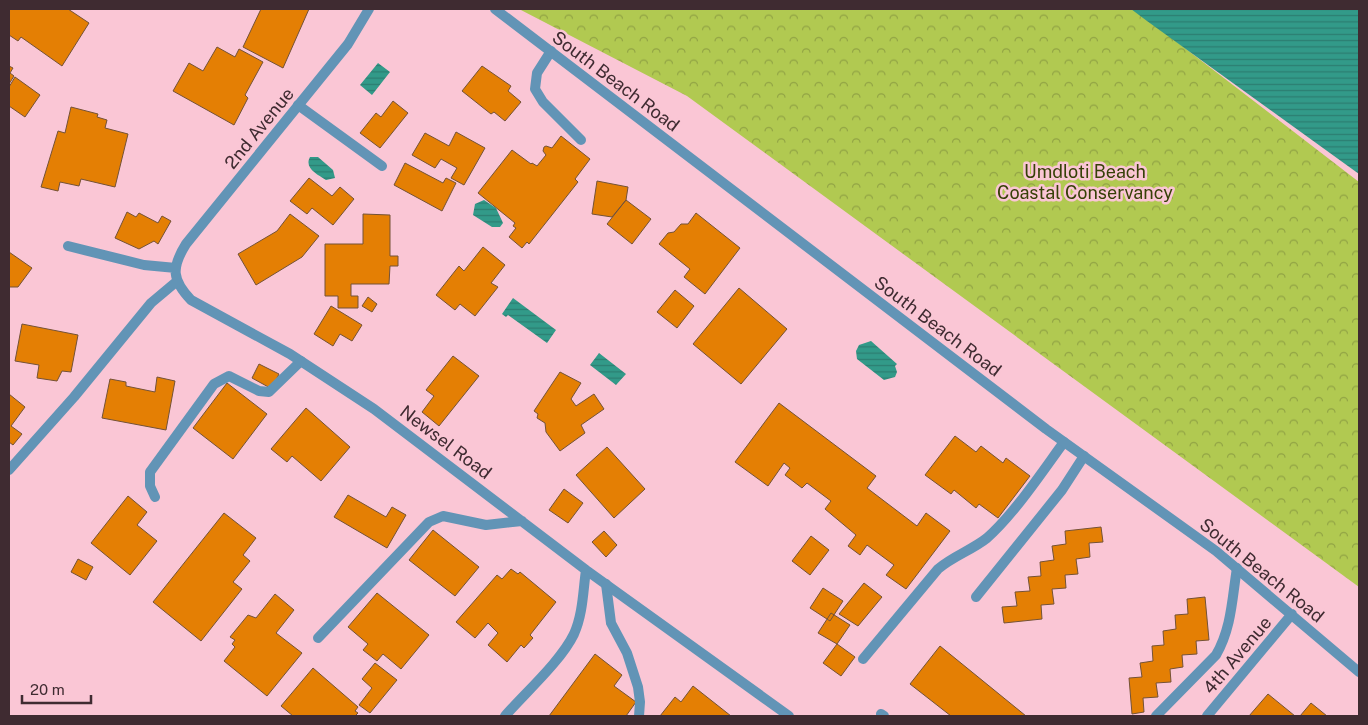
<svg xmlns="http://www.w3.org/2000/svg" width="1368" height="725" font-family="'Public Sans',sans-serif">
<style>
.forest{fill:url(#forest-crowns)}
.water{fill:url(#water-rules)}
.building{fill:#e47f04;stroke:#745236}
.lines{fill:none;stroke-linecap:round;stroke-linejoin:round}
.service{stroke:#6294b6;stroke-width:10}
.minor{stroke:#6294b6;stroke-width:10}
.labels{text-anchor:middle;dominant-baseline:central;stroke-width:5;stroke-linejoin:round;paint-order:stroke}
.street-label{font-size:18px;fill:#3f2b31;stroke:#fac6d5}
.park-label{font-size:18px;fill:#364007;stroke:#fac6d5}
</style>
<defs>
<pattern id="forest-crowns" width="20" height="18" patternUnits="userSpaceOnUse" patternTransform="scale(1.25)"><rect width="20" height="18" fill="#b1c951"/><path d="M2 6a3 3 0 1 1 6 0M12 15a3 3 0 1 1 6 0" fill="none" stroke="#91a344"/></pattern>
<pattern id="water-rules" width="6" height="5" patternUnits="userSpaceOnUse" patternTransform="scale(1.25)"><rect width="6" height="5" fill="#329a89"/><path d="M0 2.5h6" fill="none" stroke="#2c7e71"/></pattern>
</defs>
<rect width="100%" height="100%" fill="#fac6d5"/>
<path class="forest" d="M519 9H1134L1359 182V587L687 96Z"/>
<path class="water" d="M1131 9H1359V174L1147 21Z
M378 63 390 72 372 95 360 85Z
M310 157H318L333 170 335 178 326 180C317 174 304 168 310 157Z
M484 200 496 208 503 223 500 227H492L473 215 475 204Z
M513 298 556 330 547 343 508 315 506 317 502 314Z
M871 341 897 364 895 366 897 372 895 377 884 380 857 359 856 351 859 345Z
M599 353 626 374 616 385 590 365Z"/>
<path class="building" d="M9 9H68L89 23 62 66 21 37 18 41 9 35Z
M261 9H309L283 68 243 47Z
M217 47 235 57 239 49 263 62 245 95 248 98 234 125 173 91 189 63 203 71Z
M9 66 13 68 10 73 14 76 9 84Z
M482 66 511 86 508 91 521 102 505 121 494 112 491 114 462 91Z
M15 77 40 95 25 117 9 106V87Z
M393 101 408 113 380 148 360 133 376 113 381 117Z
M71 107 98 114 97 117 107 120 105 128 128 134 115 187 81 179 79 186 60 182 58 191 41 187 58 131 65 133Z
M456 132 485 148 464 185 451 178 457 168 441 159 435 168 412 155 425 133 449 146Z
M561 136 590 159 575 179 578 182 529 244 527 242 522 248 509 237 516 228 513 226 515 223 478 193 512 150 531 164 532 163 537 166 546 155 543 151 544 147 546 146 552 148Z
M405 163 443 183 446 178 456 183 442 211 394 185Z
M309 178 332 196 340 187 354 199 333 225 312 208 307 214 290 201Z
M597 181 628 187 626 200 612 217 592 214Z
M626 200 651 219 632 244 607 224Z
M127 212 136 217 139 213 158 223 162 216 171 221 158 244 154 241 139 249 115 238Z
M696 213 740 248 705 294 684 277 690 269 659 244 668 233 674 232 681 224H688Z
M290 214 319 236 302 257 256 285 238 254 277 231Z
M363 214 390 215V256H398V266H390L389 284H351V296H358V308H338V296H325V244H363Z
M483 247 505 265 491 283 498 287 475 316 460 304 455 310 436 295 459 266 464 271Z
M9 252 32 268 18 287H9Z
M739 288 787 329 741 384 693 344Z
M675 290 694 306 677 328 657 312Z
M368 297 377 304 372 312 362 306Z
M331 306 362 325 352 341 340 334 333 346 314 334Z
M22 324 78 335 71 372 62 371 57 381 37 378 39 365 15 361Z
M453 356 479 376 439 426 422 412 434 396 426 390Z
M259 364 279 374 272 389 252 378Z
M560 372 581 383 571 399 576 406 594 394 604 409 581 425 585 433 560 451 546 432 545 423 537 418 538 414 534 411Z
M157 377 175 381 166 430 102 418 110 379 126 382V386L155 392Z
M227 383 267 414 233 459 193 428Z
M9 394 25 407 11 426 22 434 13 445 9 442Z
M779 403 876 476 867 488 917 526 926 513 950 531 906 589 886 575 894 565 867 545 860 555 848 546 856 535 825 509 831 501 807 483 802 488 785 475 790 468 784 463 768 486 735 462Z
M306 408 350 447 321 481 292 456 287 462 271 449Z
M955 436 976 452 981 446 1003 463 1006 458 1030 476 998 518 979 504 976 508 954 490 951 494 925 475Z
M607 447 645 489 614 518 576 475Z
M564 489 583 503 568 523 549 510Z
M348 495 386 517 392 507 406 515 387 548 334 517Z
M128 496 147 512 137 525 157 541 130 575 91 543Z
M224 513 256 538 243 555 250 561 233 582 242 589 201 641 153 602Z
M1101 527 1103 542 1089 543 1090 557 1076 559 1078 574 1065 575 1066 588 1052 589 1054 604 1041 605 1042 619 1004 623 1002 607 1017 606 1015 592 1030 591 1028 577 1041 576 1040 562 1054 560 1052 546 1066 544 1065 531Z
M433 530 479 567 455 596 409 560Z
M604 531 617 545 606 557 592 542Z
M811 536 829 550 810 575 792 561Z
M78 559 93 567 86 580 71 572Z
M511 569 518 574 520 572 556 602 530 635 533 638 524 648 521 645 507 662 488 645 498 633 488 623 475 638 456 622 497 575 502 579Z
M864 583 882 597 858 626 839 614Z
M823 588 843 601 830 621 810 608Z
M377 593 429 635 401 669 383 654 377 661 363 650 368 644 348 627Z
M275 594 294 610 276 633 302 653 267 696 224 661 235 647 232 644 235 640 230 637 248 615 256 618Z
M1205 597 1209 640 1196 641 1197 654 1182 655 1183 667 1170 669 1171 682 1156 683 1158 697 1143 698 1144 712 1132 714 1129 678 1142 677 1140 663 1153 661 1152 646 1164 645 1163 631 1176 629 1175 615 1188 614 1187 599Z
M831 613 850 625 837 644 818 633Z
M837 644 855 657 841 676 823 663Z
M940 646 1026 716H951L910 684Z
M595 654 622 675 614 686 636 702 626 716H549Z
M375 663 397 680 370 713 359 705 372 688 362 679Z
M313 668 358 707 355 711 358 713 355 716H293L281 706Z
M693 686 731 716H660L675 697 681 702Z
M1268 694 1295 716H1249Z
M1311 703 1327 716H1300Z"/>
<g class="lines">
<path class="service" d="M551 51 537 73 535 89 543 102 581 140
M298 105 382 166
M155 497 150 486V472L214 384 229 376 259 391 269 392 301 361
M606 584 611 623 627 653 638 687 640 702 639 716
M976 597 1062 490 1084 456
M863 659 938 569C953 556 972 550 987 538 1015 513 1042 472 1064 442
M881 714 884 716
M1156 716 1216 655C1232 627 1232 598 1237 568"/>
<path class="minor" d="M369 9 348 44 186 244C171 268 172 280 191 300L290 354 374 409 586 570 789 716
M495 9 1046 429 1216 551 1359 672
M68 246 144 265 176 268
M9 470 74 397 151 303 176 282
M318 638 429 522 443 516 486 525 522 521
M505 716C525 693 561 661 574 634 583 614 583 591 586 570
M1207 716 1292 614"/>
</g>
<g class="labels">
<g class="street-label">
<text transform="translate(616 81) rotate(37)">South Beach Road</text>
<text transform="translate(259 128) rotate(-51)">2nd Avenue</text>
<text transform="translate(938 326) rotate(37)">South Beach Road</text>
<text transform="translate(446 442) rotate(37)">Newsel Road</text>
<text transform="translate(1262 570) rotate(39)">South Beach Road</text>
<text transform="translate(1237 655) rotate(-50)">4th Avenue</text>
</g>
<g class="park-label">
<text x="1085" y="171">Umdloti Beach<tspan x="1085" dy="21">Coastal Conservancy</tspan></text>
</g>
</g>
<rect width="1368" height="725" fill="none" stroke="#3f2b31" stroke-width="20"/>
<path d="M22 695v8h69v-8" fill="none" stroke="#3f2b31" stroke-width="2.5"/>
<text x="30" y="695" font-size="15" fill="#3f2b31" stroke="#fac6d5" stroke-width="4" paint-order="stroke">20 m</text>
</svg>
